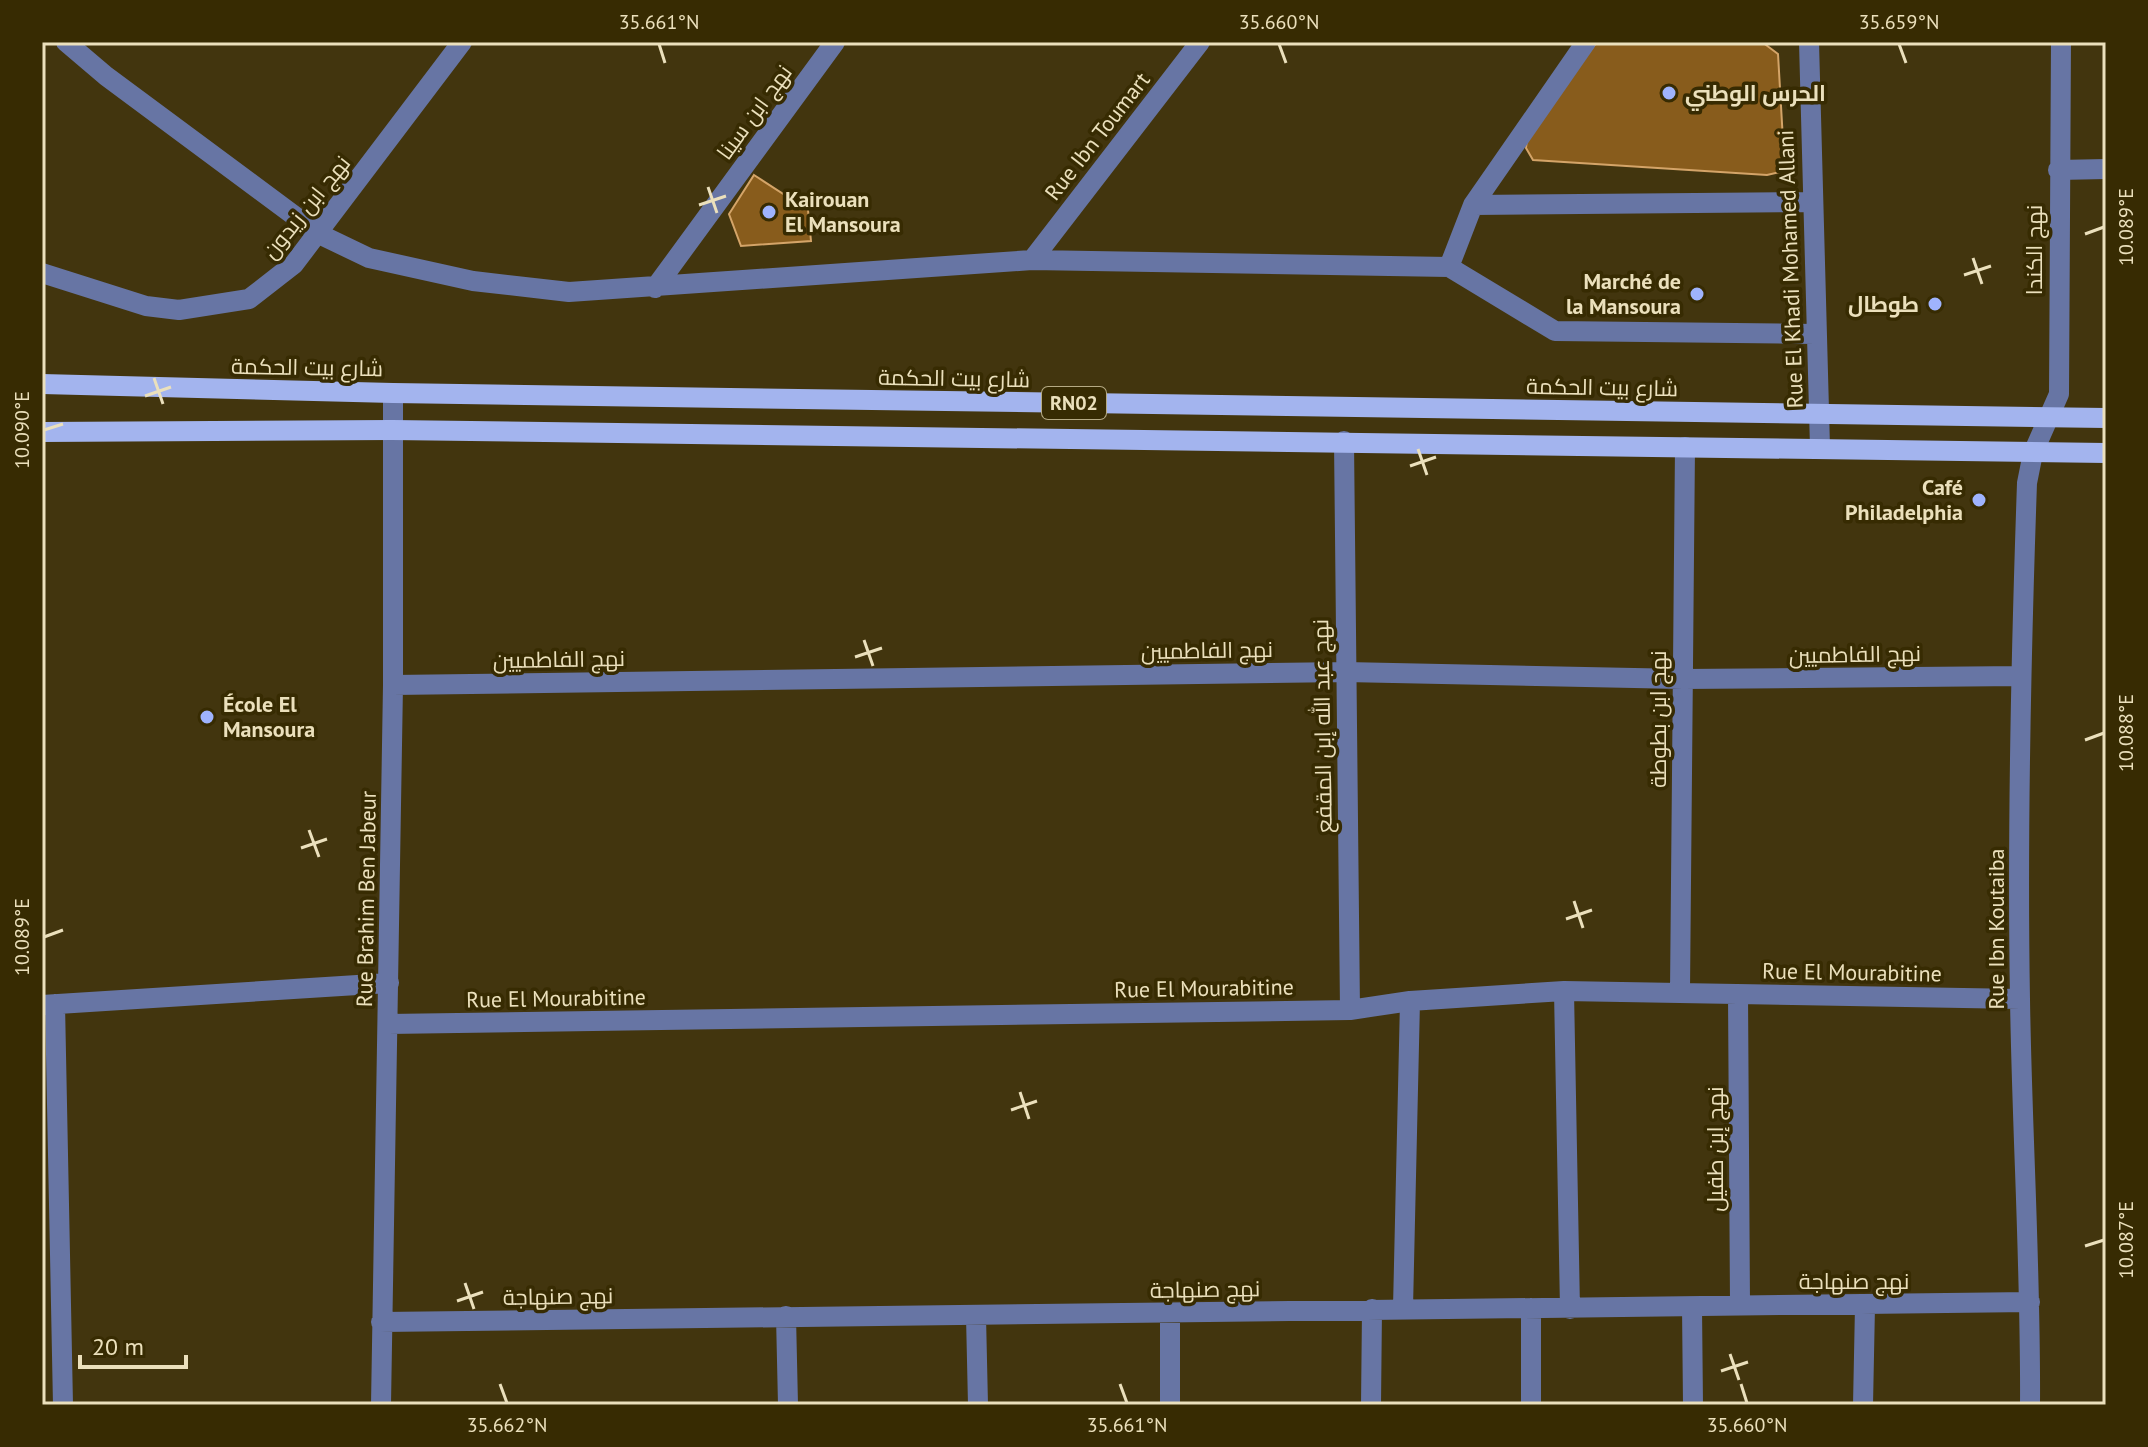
<svg xmlns="http://www.w3.org/2000/svg" width="2148" height="1447" font-family="'PT Sans',Cairo,sans-serif">
<style>
.building{fill:#885c1c;stroke:#d4a468;stroke-width:2}
.lines{fill:none;stroke-linecap:round;stroke-linejoin:round}
.minor{stroke:#6775a4;stroke-width:20}
.major{stroke:#a3b4ee;stroke-width:20}
.ticks{fill:none;stroke:#ebe0bc;stroke-width:3}
.poi-dot{fill:#9fb3fd;stroke:#372b02;stroke-width:3}
.labels{text-anchor:middle;dominant-baseline:central;stroke-width:7;stroke-linejoin:round;paint-order:stroke}
.shield{fill:#372b02;stroke:#b5aa84;stroke-width:2}
.shield-label{font-size:20px;font-weight:bold;fill:#ebe0bc}
.poi-label{font-size:22px;font-weight:bold;fill:#ebe0bc;stroke:#372b02;text-anchor:start}
.street-label{font-size:22px;fill:#ebe0bc;stroke:#372b02}
.neatline{fill:none;stroke:#ebe0bc;stroke-width:3}
.ticks-label{font-size:20px;text-anchor:middle;fill:#ebe0bc}
</style>
<rect width="100%" height="100%" fill="#42350e"/>
<path class="building" d="M1597 42H1762L1778 54 1784 158 1780 172 1767 175 1533 160 1526 148 1528 131Z
M754 175 808 210 811 241 741 246 729 214Z"/>
<g class="lines">
<path class="minor" d="M66 42 106 76 319 234 369 258 473 281 569 292 1032 260 1449 267 1473 205 1586 42
M1809 42 1820 447
M2058 170 2106 169
M1473 205 1812 202
M1032 260 1200 42
M1449 267 1555 331 1815 334
M42 273 146 306 179 310 249 299 294 264 462 42
M655 288 835 42
M1344 441 1350 1010
M393 685 1345 672 1683 679 2021 676
M1564 991 1570 1309
M1680 991 1685 447
M1738 994 1740 1304
M55 1004 63 1405
M42 1005 389 983
M388 1024 1350 1010 1410 1001 1564 991 2020 999
M1692 1307 1693 1405
M1403 1308 1410 1001
M1531 1308V1405
M1170 1315V1405
M786 1316 788 1405
M976 1316 978 1405
M381 1322 2030 1302
M381 1405 393 685V393
M1371 1405 1372 1309
M1863 1405 1865 1306
M2030 1405C2031 1269 2022 1134 2020 999 2017 827 2021 655 2027 483L2033 453 2059 394 2061 42"/>
<path class="major" d="M42 384 393 393 2106 418
M42 432 392 430 2106 453"/>
</g>
<path class="ticks" d="M659 44 665 63M1279 44 1286 63M1899 44 1906 63M708 187 717 213M699 205 726 196M2085 234 2104 227M1973 258 1982 284M1964 275 1991 266M154 378 163 404M145 396 171 387M44 430 63 424M1418 449 1427 475M1410 466 1436 457M864 640 873 666M855 657 882 648M2085 740 2104 733M309 830 319 857M301 848 327 839M1574 901 1583 928M1566 919 1592 910M44 937 63 930M1020 1092 1029 1119M1011 1110 1037 1101M2085 1246 2104 1240M465 1283 474 1309M457 1301 483 1292M1730 1354 1739 1380M1721 1371 1748 1362M500 1384 507 1403M1120 1384 1127 1403M1741 1384 1747 1403"/>
<g class="poi-dot">
<circle cx="1669" cy="93" r="8"/>
<circle cx="769" cy="212" r="8"/>
<circle cx="1697" cy="294" r="8"/>
<circle cx="1935" cy="304" r="8"/>
<circle cx="1979" cy="500" r="8"/>
<circle cx="207" cy="717" r="8"/>
</g>
<g class="labels">
<rect class="shield" x="1042" y="387" width="64" height="32" rx="6"/>
<g class="shield-label">
<text x="1074" y="403">RN02</text>
</g>
<g class="poi-label">
<text x="1685" y="93">الحرس الوطني</text>
<text x="785" y="199">Kairouan<tspan x="785" dy="25">El Mansoura</tspan></text>
<text x="1681" y="281" text-anchor="end">Marché de<tspan x="1681" dy="25">la Mansoura</tspan></text>
<text x="1919" y="304" text-anchor="end">طوطال</text>
<text x="1963" y="487" text-anchor="end">Café<tspan x="1963" dy="25">Philadelphia</tspan></text>
<text x="223" y="704">École El<tspan x="223" dy="25">Mansoura</tspan></text>
</g>
<g class="street-label">
<text transform="translate(754 112) rotate(-54)">نهج ابن سينا</text>
<text transform="translate(1097 136) rotate(-52)">Rue Ibn Toumart</text>
<text transform="translate(306 207) rotate(-51)">نهج ابن زيدون</text>
<text transform="translate(2034 250) rotate(-90)">نهج الكندا</text>
<text transform="translate(1790 269) rotate(-92)">Rue El Khadi Mohamed Allani</text>
<text transform="translate(307 367) rotate(1)">شارع بيت الحكمة</text>
<text transform="translate(954 378) rotate(1)">شارع بيت الحكمة</text>
<text transform="translate(1602 387) rotate(1)">شارع بيت الحكمة</text>
<text transform="translate(1207 650) rotate(-1)">نهج الفاطميين</text>
<text transform="translate(1855 654) rotate(-1)">نهج الفاطميين</text>
<text transform="translate(559 659) rotate(-1)">نهج الفاطميين</text>
<text transform="translate(1658 719) rotate(-90)">نهج ابن بطوطة</text>
<text transform="translate(1322 726) rotate(-91)">نهج عبد الله إبن المقفع</text>
<text transform="translate(366 899) rotate(-89)">Rue Brahim Ben Jabeur</text>
<text transform="translate(1996 929) rotate(-90)">Rue Ibn Koutaiba</text>
<text transform="translate(1852 972) rotate(1)">Rue El Mourabitine</text>
<text transform="translate(1204 988) rotate(-1)">Rue El Mourabitine</text>
<text transform="translate(556 998) rotate(-1)">Rue El Mourabitine</text>
<text transform="translate(1715 1149) rotate(-90)">نهج إبن طفيل</text>
<text x="1854" y="1281">نهج صنهاجة</text>
<text transform="translate(1205 1289) rotate(-1)">نهج صنهاجة</text>
<text transform="translate(558 1296) rotate(-1)">نهج صنهاجة</text>
</g>
</g>
<rect width="2148" height="1447" fill="none" stroke="#372b02" stroke-width="88"/>
<path d="M80 1355v12h106v-12" fill="none" stroke="#ebe0bc" stroke-width="4"/>
<text x="92" y="1355" font-size="24" fill="#ebe0bc" stroke="#372b02" stroke-width="6" paint-order="stroke">20 m</text>
<rect x="44" y="44" width="2060" height="1359" class="neatline"/>
<g class="ticks-label">
<text x="659" y="29">35.661°N</text>
<text x="1279" y="29">35.660°N</text>
<text x="1899" y="29">35.659°N</text>
<text transform="translate(2126 227) rotate(-90)" y="7">10.089°E</text>
<text transform="translate(22 430) rotate(-90)" y="7">10.090°E</text>
<text transform="translate(2126 733) rotate(-90)" y="7">10.088°E</text>
<text transform="translate(22 937) rotate(-90)" y="7">10.089°E</text>
<text transform="translate(2126 1240) rotate(-90)" y="7">10.087°E</text>
<text x="507" y="1432">35.662°N</text>
<text x="1127" y="1432">35.661°N</text>
<text x="1747" y="1432">35.660°N</text>
</g>
</svg>
